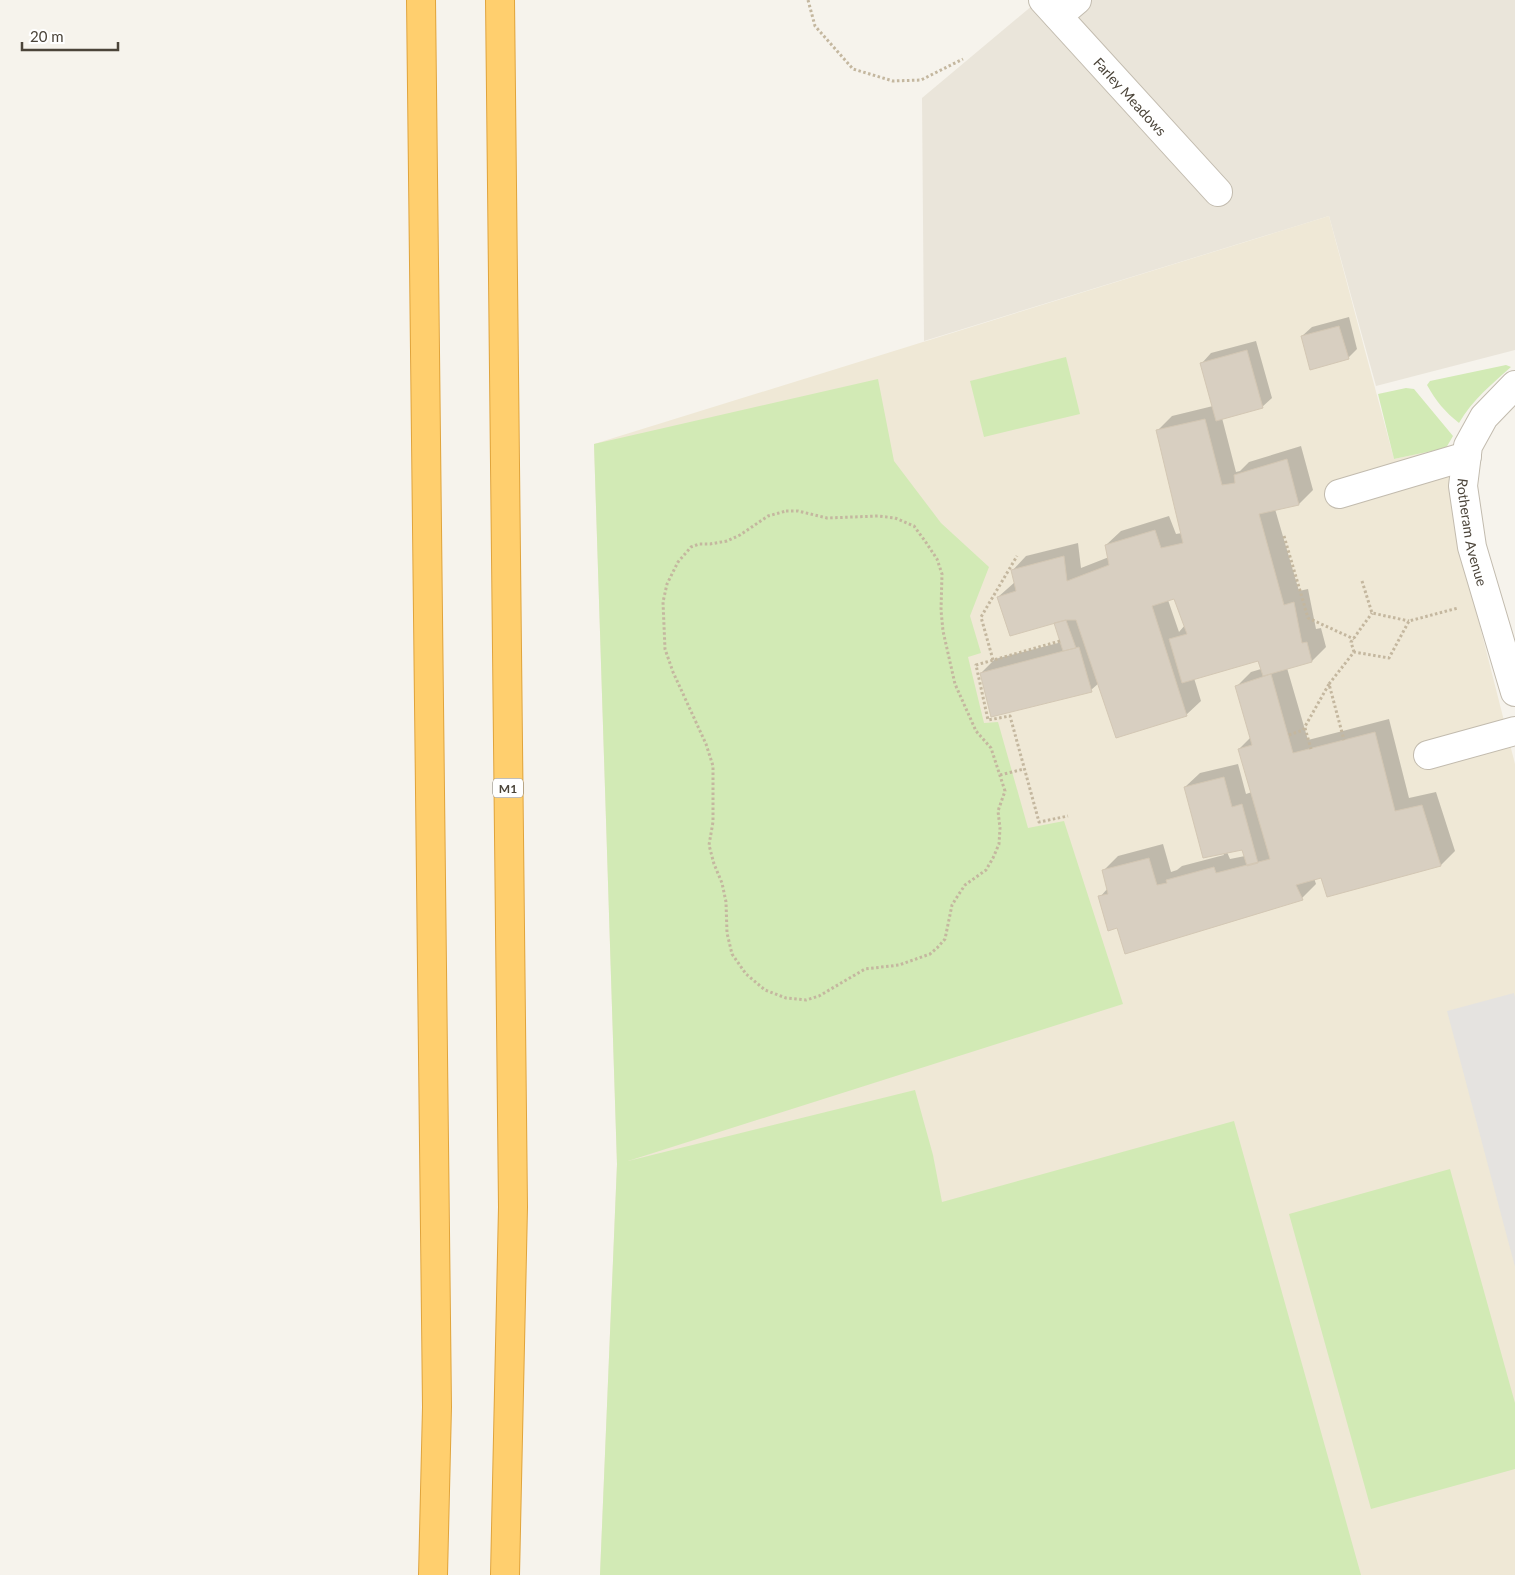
<svg xmlns="http://www.w3.org/2000/svg" width="1515" height="1575" font-family="Lato,sans-serif">
<style>
.residential{fill:#eae5da}
.education{fill:#efe8d6}
.green{fill:#d2eab5}
.parking{fill:#e5e3e0}
.shadow{fill:#0003;fill-rule:evenodd}
.building{fill:#d8cfc1;stroke:#d3c7b4}
.lines{fill:none;stroke-linecap:round;stroke-linejoin:round}
.minor-casing{stroke:#c2bbae;stroke-width:30}
.highway-casing{stroke:#e0a43c;stroke-width:30}
.path{stroke:#c4b79f;stroke-width:3;stroke-dasharray:2.5 2.5;stroke-linecap:butt}
.minor{stroke:#fff;stroke-width:28}
.highway{stroke:#ffcf6e;stroke-width:28}
.labels{text-anchor:middle;dominant-baseline:central;stroke-width:4;stroke-linejoin:round;paint-order:stroke}
.shield{fill:#fff;stroke:#817c74;stroke-width:1}
.shield-label{font-size:12px;font-weight:bold;fill:#4b4439}
.street-label{font-size:14px;fill:#4b4439;stroke:#fff}
</style>
<rect width="100%" height="100%" fill="#f6f3ec"/>
<path class="residential" d="M1039 0H1515V350L1376 386 1329 216 924 341 922 98Z"/>
<path class="education" d="M1329 216 1394 459 1454 446 1449 486 1457 536 1515 764V1575H600L617 1164 594 444Z"/>
<path class="green" d="M1066 357 1080 414 984 437 970 381Z
M1506 365 1511 367C1492 384 1472 400 1459 423 1445 412 1436 401 1427 385L1430 381Z
M878 379 894 461 941 523 989 567 970 616 981 653 968 657 984 723 998 722 1028 828 1064 821 1123 1004 628 1161 915 1090 933 1155 942 1202 1234 1121 1361 1575H600L617 1164 594 444Z
M1406 388 1414 389 1453 436 1446 448 1394 459 1378 394Z
M1450 1169 1515 1403V1469L1371 1509 1289 1214Z"/>
<path class="parking" d="M1514 993 1515 997V1267L1447 1011Z"/>
<path class="shadow" d="M1349 317 1357 349 1348 358 1302 336 1312 327Z
M1256 341 1272 398 1262 407 1222 418 1236 472 1240 471 1249 462 1301 446 1313 490 1299 504 1275 509 1299 591 1308 589 1316 629 1321 628 1326 647 1312 661 1287 668 1308 740 1389 719 1409 798 1436 792 1455 851 1441 865 1328 895 1321 876 1314 878 1316 884 1302 898 1125 952 1118 927 1100 897 1108 888 1104 870 1118 856 1163 844 1171 872 1177 870 1182 866 1224 855 1185 787 1200 773 1238 764 1246 794 1252 792 1239 749 1251 737 1237 686 1251 672 1261 669 1258 660 1194 678 1201 701 1186 715 1099 683 1091 690 981 673 995 659 1062 642 1055 622 998 597 1015 582 1012 571 1026 556 1078 543 1081 568 1109 557 1106 545 1121 531 1169 516 1176 534 1182 533 1158 430 1172 416 1213 406 1202 363 1211 353ZM1175 598 1185 625 1179 632 1168 600ZM1243 849 1245 856 1230 859 1227 852Z"/>
<path class="building" d="M1339 326 1349 359 1310 370 1301 336Z
M1247 350 1263 408 1216 421 1200 363Z
M1205 419 1222 485 1235 483 1234 475 1287 459 1299 505 1259 514 1284 605 1294 602 1302 643 1307 642 1312 662 1263 676 1258 661 1182 683 1169 639 1187 634 1174 599 1152 606 1187 716 1116 738 1076 620H1066L1010 636 997 597 1016 591 1011 570 1064 556 1067 581 1109 565 1105 545 1155 530 1161 548 1183 543 1156 430Z
M1066 620 1076 648 1063 651 1054 623Z
M1079 647 1092 692 991 717 980 673Z
M1271 674 1293 753 1375 732 1395 811 1422 805 1441 866 1327 897 1321 878 1296 885 1303 900 1125 954 1117 928 1108 931 1098 896 1108 894 1102 870 1149 858 1157 885 1167 883 1166 880 1214 867 1216 873 1270 859 1238 749 1252 745 1235 686Z
M1224 777 1232 807 1242 804 1258 863 1247 866 1242 850 1203 858 1184 787Z"/>
<g class="lines">
<defs>
<g id="minor">
<path id="s1" d="M1043 0 1218 192"/>
<path d="M1058 16 1077 0"/>
<path id="s2" d="M1515 385 1484 417 1468 446 1463 486 1472 547 1515 692"/>
<path d="M1339 494 1467 456"/>
<path d="M1428 755 1515 731"/>
</g>
<path id="highway" d="M421 0 437 1407 433 1575
M500 0 513 1207 505 1575"/>
</defs>
<use href="#minor" class="minor-casing"/>
<use href="#highway" class="highway-casing"/>
<path class="path" d="M808 0 815 26 853 69 893 81 921 80 963 59
M786 511H798L827 518 878 516 895 518 914 526 925 541 937 559 942 574 941 610 943 631 955 684 976 731 991 748 1005 791 998 811 1000 828 999 844 993 858 986 870 965 885 957 897 952 905 945 939 937 948 930 954 899 965 865 969 819 996 806 1000 786 998 765 990 746 974 732 954 727 933 726 902 722 883 714 864 709 845 713 822V766L706 744 673 672 665 649 663 602 667 584 678 562 691 547 699 544H710L727 541 740 535 768 516Z
M1284 536 1308 618 1354 639
M1362 581 1372 613 1409 621
M1060 641 976 665 988 720 1010 716 1039 822 1068 816
M1354 652 1351 642 1372 613
M993 660 981 617 1017 556
M1329 684 1354 652 1389 658 1409 621 1458 608
M1305 728 1311 749
M1289 735 1303 730 1329 684 1344 740
M1000 775 1024 769"/>
<use href="#minor" class="minor"/>
<use href="#highway" class="highway"/>
</g>
<g class="labels">
<rect class="shield" x="493" y="778.5" width="30" height="19" rx="4"/>
<g class="shield-label">
<text x="508" y="788">M1</text>
</g>
<g class="street-label">
<text stroke="none"><textPath href="#s1" startOffset="130">Farley Meadows</textPath></text>
<text stroke="none"><textPath href="#s2" startOffset="165">Rotheram Avenue</textPath></text>
</g>
</g>
<path d="M22 42v8h96v-8" fill="none" stroke="#4b4439" stroke-width="2.5"/>
<text x="30" y="42" font-size="15" fill="#4b4439" stroke="#ffffff" stroke-width="4" paint-order="stroke">20 m</text>
</svg>
